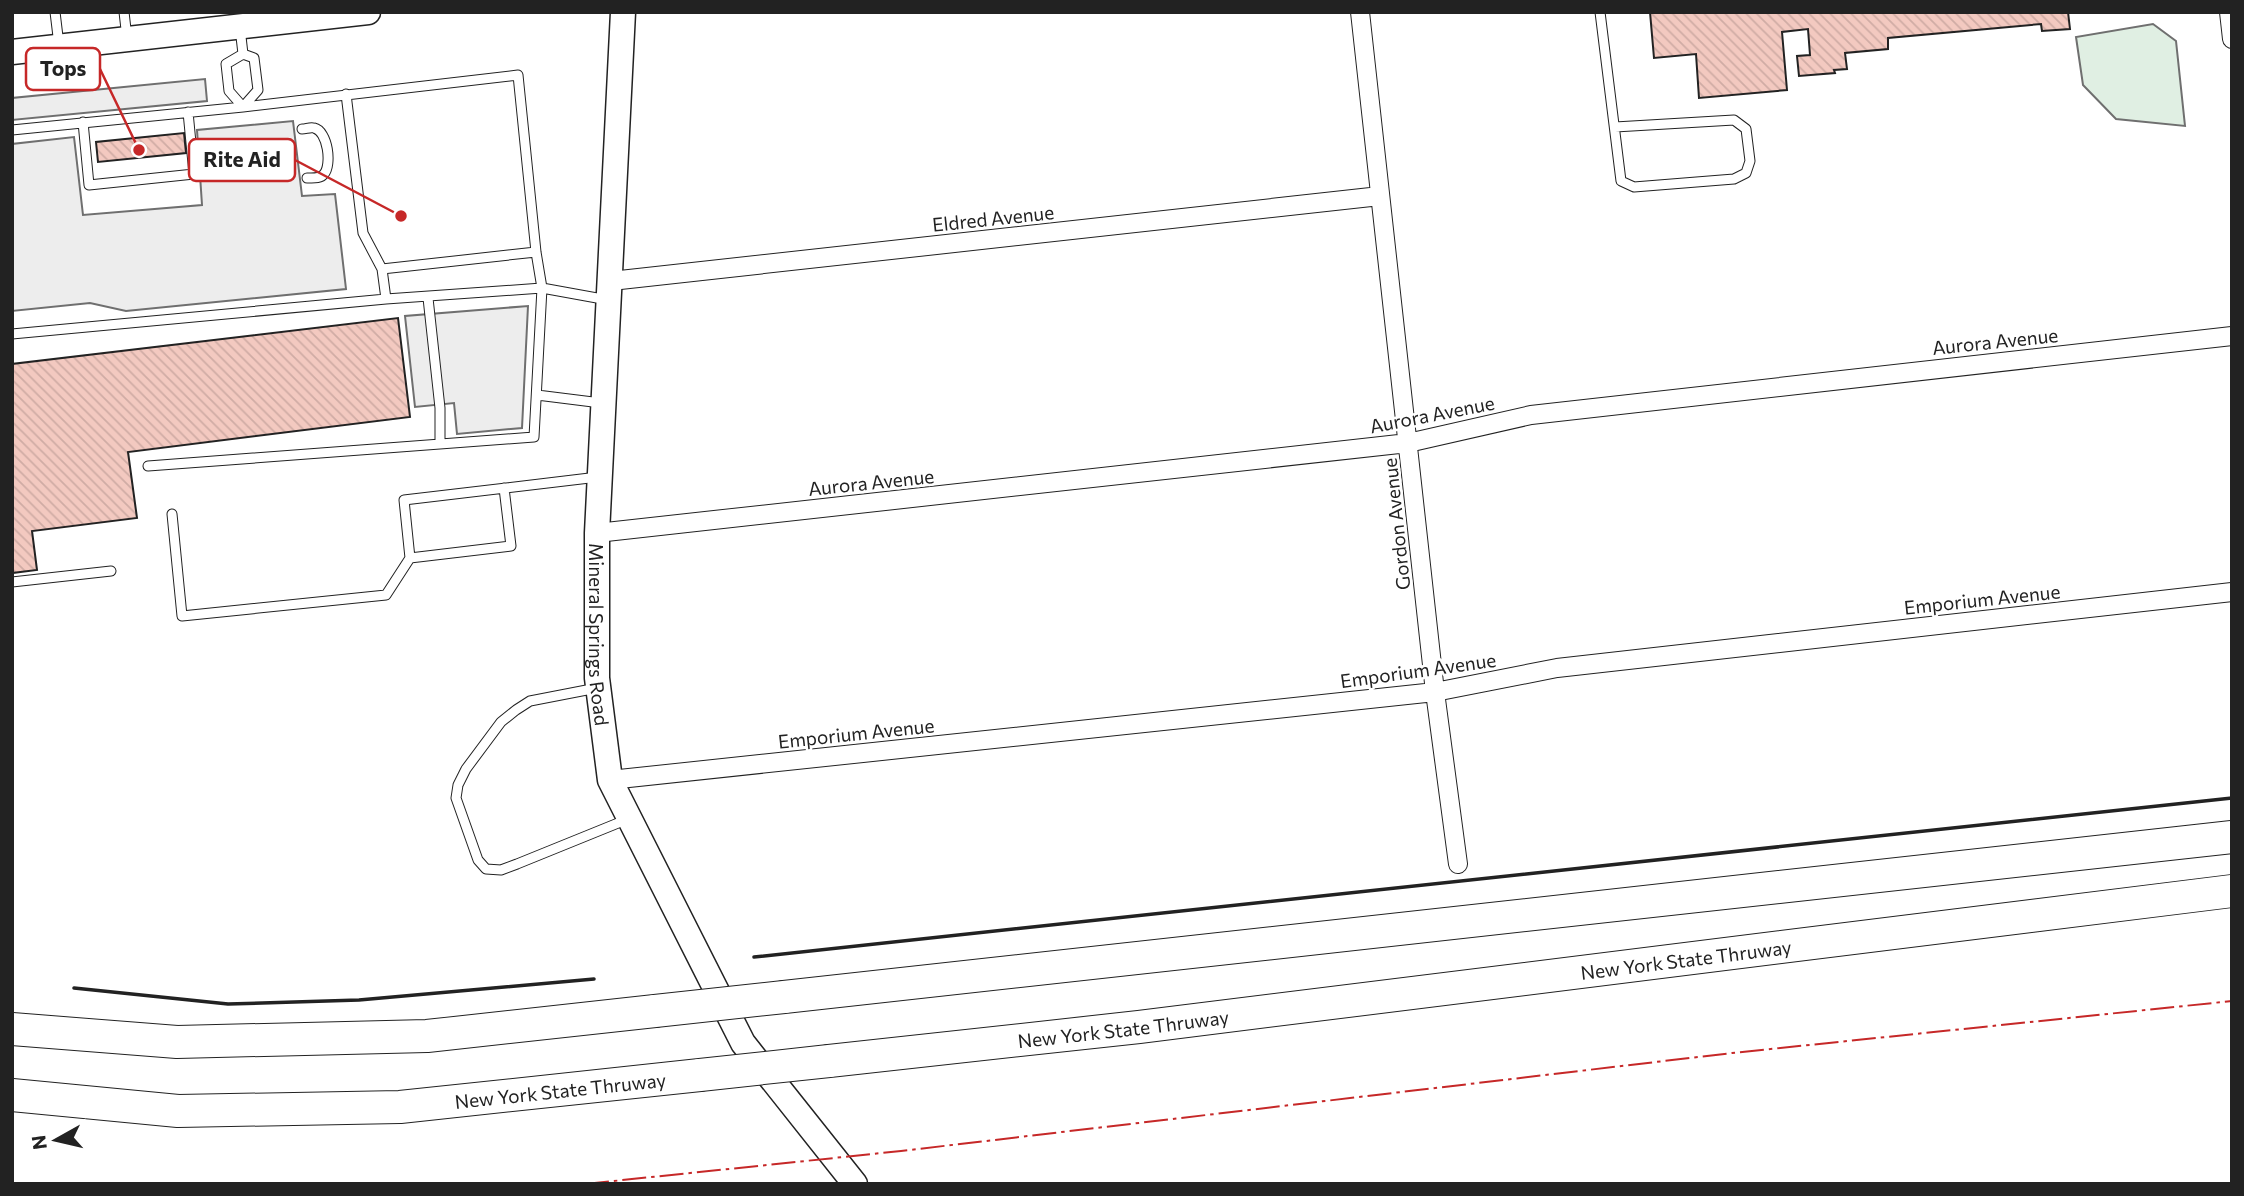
<svg xmlns="http://www.w3.org/2000/svg" width="2244" height="1196" font-family="Commissioner,sans-serif">
<style>
.pitch{fill:#e0efe3;stroke:#6f6f6f;stroke-width:2}
.parking{fill:#ededed;stroke:#6f6f6f;stroke-width:2}
.building{fill:url(#building-back-hatch);stroke:#222;stroke-width:2}
.lines{fill:none;stroke-linecap:round;stroke-linejoin:round}
.lane-casing{stroke:#222;stroke-width:11}
.street-casing{stroke:#222;stroke-width:20}
.secondary-casing{stroke:#222;stroke-width:27}
.highway-casing{stroke:#222;stroke-width:34}
.lane{stroke:#fff;stroke-width:9}
.street{stroke:#fff;stroke-width:18}
.secondary{stroke:#fff;stroke-width:24}
.highway{stroke:#fff;stroke-width:32}
.highway-bridge-casing{stroke:#222;stroke-width:34;stroke-linecap:butt}
.highway-bridge{stroke:#fff;stroke-width:32}
.wall{stroke:#222;stroke-width:3.5}
.power{stroke:#c62828;stroke-width:2;stroke-dasharray:24 5 3.5 5;stroke-linecap:butt}
.labels{text-anchor:middle;dominant-baseline:central;stroke-width:5;stroke-linejoin:round;paint-order:stroke}
.street-label{font-size:19px;fill:#222;stroke:#fff}
.leader{fill:none;stroke:#c62828;stroke-width:2.5}
.callout-dot{fill:#c62828;stroke:#fff;stroke-width:2.5}
.callout{fill:#fff;stroke:#c62828;stroke-width:2.5}
.callout-label{font-size:21px;text-anchor:middle;font-weight:bold;fill:#222}
</style>
<defs>
<pattern id="building-back-hatch" width="6" height="6" patternUnits="userSpaceOnUse" patternTransform="scale(1.75)"><rect width="6" height="6" fill="#f3c9c0"/><path d="M-1 5l2 2M0 0l6 6M5-1l2 2" fill="none" stroke="#d0aca5"/></pattern>
</defs>
<rect width="100%" height="100%" fill="#fff"/>
<path class="pitch" d="M2153 24 2176 41 2185 126 2116 119 2083 85 2076 37Z"/>
<path class="parking" d="M205 79 207 101 12 120V98Z
M293 121 302 196 335 194 346 289 126 311 90 303 12 311V144L74 137 83 215 202 205 197 130Z
M528 306 522 428 457 434 454 403 415 407 405 316Z"/>
<path class="building" d="M1650 12H2068L2070 29 2042 31 2041 24 1888 38V49L1845 53 1847 69 1834 70 1835 73 1799 76 1797 56 1810 55 1808 29 1782 32 1787 90 1699 98 1696 54 1654 58Z
M184 133 186 153 98 162 96 142Z
M398 318 410 417 128 452 137 518 32 531 37 570 12 573V364Z"/>
<g class="lines">
<defs>
<path id="lane" d="M55 12 59 45
M124 12 127 38
M1600 12 1621 181 1634 187 1734 179 1746 173 1750 161 1746 129 1734 120 1615 127
M240 28 243 54
M243 54 254 58 258 90 243 107 229 91 226 64Z
M346 94 363 233 382 269 386 299 542 288 608 300
M83 122 89 185 194 174 188 112
M302 129C306 129 310 127 314 128 328 131 332 165 324 174 320 179 313 178 307 178
M12 130 243 107 518 75 536 252 542 288 534 437 148 466
M382 269 536 252
M428 298 440 408V443
M12 334 386 299
M537 395 601 403
M504 488 511 546 410 558 404 500 598 477
M172 514 182 616 386 595 410 558
M12 582 111 571
M597 688 530 701 516 710 501 722 466 769 458 785 456 798 478 860 486 869 501 870 517 864 628 819"/>
<path id="street" d="M1360 12 1435 692 1458 864
M2229 12 2232 39
M611 281 1380 196
M597 533 1408 443 1531 415 2232 336
M610 780 1435 692 1557 668 2232 592"/>
<g id="secondary">
<path id="s1" d="M623 12 597 533V678L610 780 743 1043 855 1184"/>
<path d="M12 52 368 12"/>
</g>
<g id="highway">
<path d="M784 997 2232 837"/>
<path d="M12 1029 177 1042 427 1036 655 1011"/>
<path id="s2" d="M829 1061 1139 1027 2232 891"/>
<path id="s3" d="M12 1095 178 1111 400 1107 700 1075"/>
</g>
</defs>
<use href="#lane" class="lane-casing"/>
<use href="#street" class="street-casing"/>
<use href="#secondary" class="secondary-casing"/>
<use href="#highway" class="highway-casing"/>
<use href="#lane" class="lane"/>
<use href="#street" class="street"/>
<use href="#secondary" class="secondary"/>
<use href="#highway" class="highway"/>
<defs>
<path id="highway-bridge" d="M655 1011 784 997
M700 1075 829 1061"/>
</defs>
<use href="#highway-bridge" class="highway-bridge-casing"/>
<use href="#highway-bridge" class="highway-bridge"/>
<path class="wall" d="M754 957 2232 798
M74 988 228 1004 359 1000 594 979"/>
<path class="power" d="M585 1184 901 1151 1732 1053 2232 1001"/>
</g>
<g class="labels">
<g class="street-label">
<text transform="translate(993 218) rotate(-6)">Eldred Avenue</text>
<text transform="translate(1995 341) rotate(-6)">Aurora Avenue</text>
<text transform="translate(1432 414) rotate(-11)">Aurora Avenue</text>
<text transform="translate(871 482) rotate(-6)">Aurora Avenue</text>
<text transform="translate(1396 524) rotate(-96)">Gordon Avenue</text>
<text transform="translate(1982 599) rotate(-6)">Emporium Avenue</text>
<text stroke="none"><textPath href="#s1" startOffset="623">Mineral Springs Road</textPath></text>
<text transform="translate(1418 670) rotate(-8)">Emporium Avenue</text>
<text transform="translate(856 733) rotate(-6)">Emporium Avenue</text>
<text stroke="none"><textPath href="#s2" startOffset="863">New York State Thruway</textPath></text>
<text stroke="none"><textPath href="#s2" startOffset="296">New York State Thruway</textPath></text>
<text stroke="none"><textPath href="#s3" startOffset="550">New York State Thruway</textPath></text>
</g>
</g>
<path class="leader" d="M139 150L100 69M401 216L295 160"/>
<g class="callout-dot">
<circle cx="139" cy="150" r="7"/>
<circle cx="401" cy="216" r="7"/>
</g>
<g class="callout">
<rect x="26" y="48" width="74" height="42" rx="7"/>
<rect x="189" y="139" width="106" height="42" rx="7"/>
</g>
<g class="callout-label">
<text x="63" y="76">Tops</text>
<text x="242" y="167">Rite Aid</text>
</g>
<rect width="2244" height="1196" fill="none" stroke="#222222" stroke-width="28"/>
<g transform="translate(56 1140) rotate(262)" stroke="#ffffff" stroke-width="5" paint-order="stroke">
<path d="M0-5L12 26L0 18L-12 26Z" fill="#222222"/>
<text y="-10" font-size="19" font-weight="bold" text-anchor="middle" fill="#222222">N</text>
</g>
</svg>
